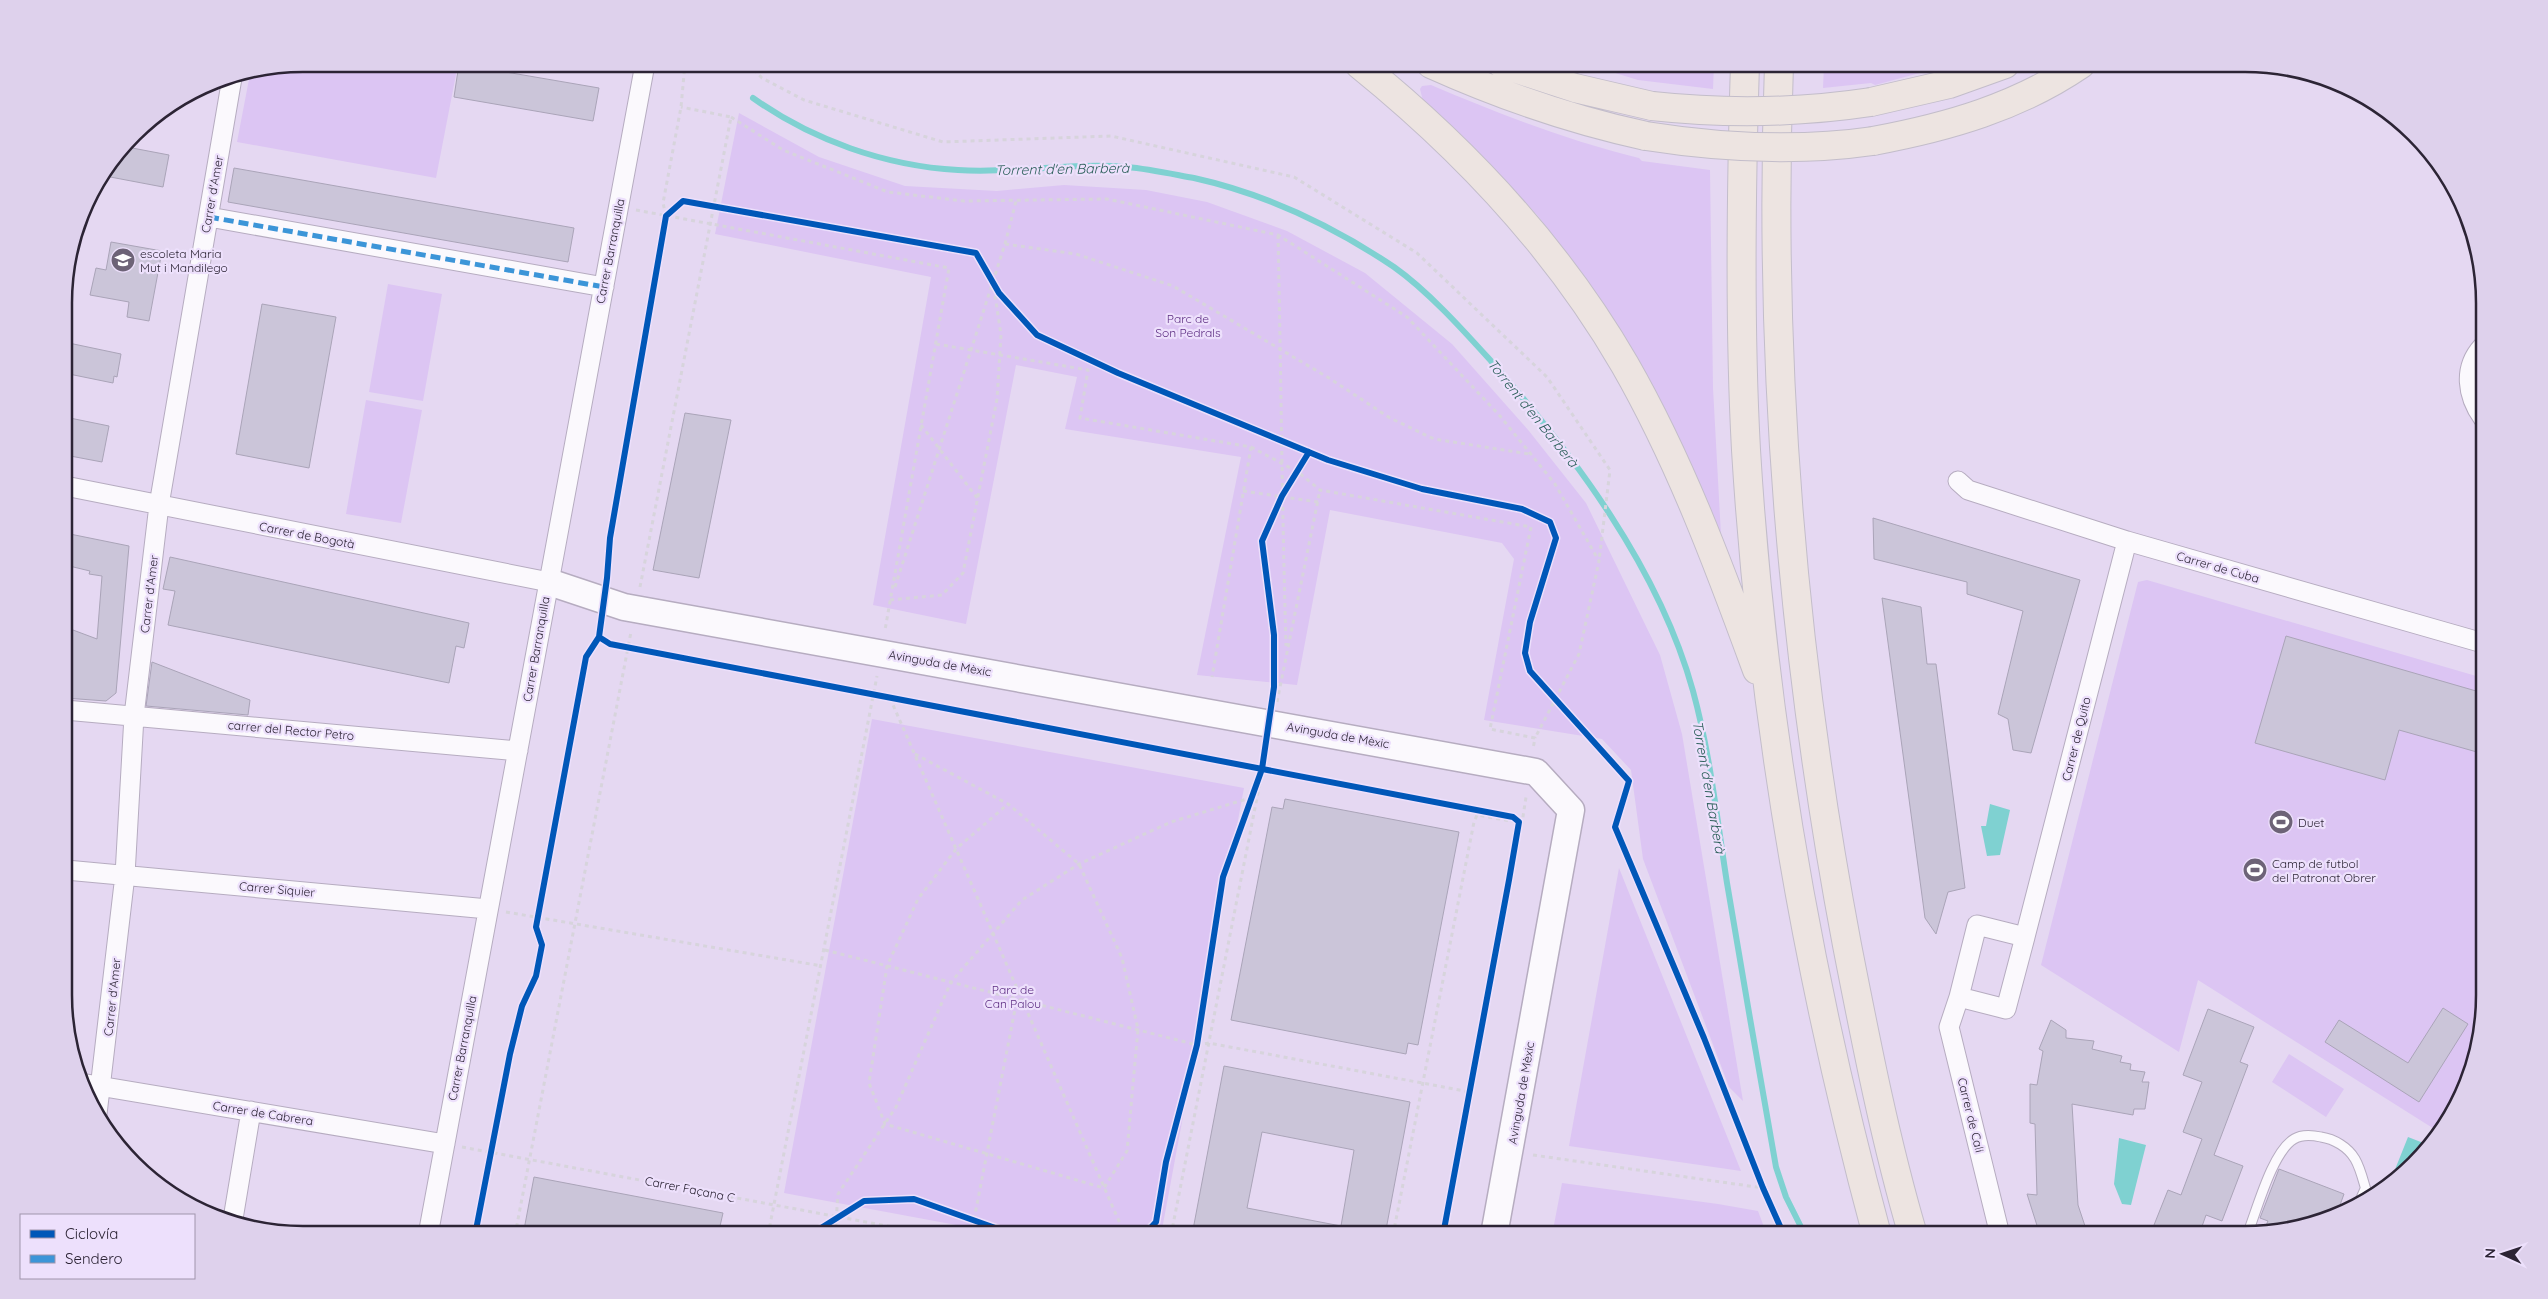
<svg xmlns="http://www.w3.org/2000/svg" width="2548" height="1299" font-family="Quicksand,sans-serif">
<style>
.green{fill:#dcc5f3}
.water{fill:#7fd1d1}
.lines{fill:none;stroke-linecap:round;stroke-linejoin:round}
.stream{stroke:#7fd1d1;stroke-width:6}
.building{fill:#cbc5d9;stroke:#aaa4b8;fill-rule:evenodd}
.lane-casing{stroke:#b6acc0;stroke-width:11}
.street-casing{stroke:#b6acc0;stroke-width:21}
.secondary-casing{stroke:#b6acc0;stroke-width:29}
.highway-casing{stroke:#c3bdca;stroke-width:30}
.path{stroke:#d7d4dc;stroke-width:3;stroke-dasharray:4 4;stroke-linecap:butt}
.lane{stroke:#fbf9fd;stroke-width:9}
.street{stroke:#fbf9fd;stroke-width:19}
.secondary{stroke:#fbf9fd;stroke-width:26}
.highway{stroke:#ede4e1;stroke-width:28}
.highway-bridge-casing{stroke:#c3bdca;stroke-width:30;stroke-linecap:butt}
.highway-bridge{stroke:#ede4e1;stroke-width:28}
.quiet{stroke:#3c95d8;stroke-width:5;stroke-dasharray:10 5;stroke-linecap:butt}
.cycleway-casing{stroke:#ede0fc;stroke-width:9}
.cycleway{stroke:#0057b8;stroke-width:6}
.labels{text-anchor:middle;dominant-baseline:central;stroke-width:4.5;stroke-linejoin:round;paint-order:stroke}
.street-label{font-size:12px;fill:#2c2435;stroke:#ede0fc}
.poi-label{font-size:12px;fill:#2c2435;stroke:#ede0fc;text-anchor:start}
.park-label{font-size:12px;fill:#5d2d82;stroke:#ede0fc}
.water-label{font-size:14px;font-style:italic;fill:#2c5f5a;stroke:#ede0fc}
.rim{fill:none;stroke:#2c2435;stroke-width:2.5}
</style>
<rect width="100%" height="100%" fill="#e5d8f2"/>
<path class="green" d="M303 64H458L436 178 237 142 250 74Z
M1586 64H1714L1713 89 1638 80Z
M1824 64H1953L1875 85 1871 83 1823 88Z
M1431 85C1499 114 1567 140 1639 158L1642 161 1710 170 1713 388 1721 535H1715L1581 273 1538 216 1502 177 1423 101 1420 89 1422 86Z
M739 113 819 157 905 186 997 191 1064 185 1146 190 1207 202 1287 231 1365 273 1452 344 1529 431 1586 503 1660 655 1682 734 1743 1101 1729 1087 1643 859 1631 770 1602 739 1484 720 1514 559 1502 543 1330 510 1297 685 1197 675 1241 457 1065 429 1077 377 1016 365 966 624 873 605 931 277 715 234Z
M388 284 442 294 423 401 369 392Z
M366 400 422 410 401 523 346 514Z
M2147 580 2483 678 2484 996 2466 1075 2449 1117 2439 1132 2198 980 2179 1052 2041 965 2138 582Z
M872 719 1244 788 1161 1235H1010L784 1193Z
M1619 868 1741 1171 1569 1146Z
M2289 1054 2344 1089 2326 1117 2272 1082Z
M1562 1183 1718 1204 1758 1211 1767 1235H1552Z"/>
<path class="water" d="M1990 804 2010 810 2000 855 1987 856 1981 826H1986Z
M2408 1137 2426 1144 2421 1157 2396 1179 2392 1177Z
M2119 1138 2146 1145 2131 1205 2122 1204 2114 1184Z"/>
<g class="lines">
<path class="stream" d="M753 98C812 140 885 166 958 170 1014 174 1071 162 1127 167 1149 169 1172 174 1194 178 1266 194 1333 226 1394 267 1428 291 1463 330 1491 361 1574 455 1659 568 1693 691 1710 753 1717 819 1727 883 1743 978 1759 1072 1776 1167L1786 1197 1805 1235"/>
</g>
<path class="building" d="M459 64 599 88 593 121 454 97Z
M127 147 169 155 163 187 105 176Z
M234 168 574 228 568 262 228 202Z
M111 242 162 251 149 321 127 317 129 302 90 295 96 268 106 270Z
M262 304 336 317 309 468 236 454Z
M64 342 121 354 117 377 114 376 113 383 64 373Z
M685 413 731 420 699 578 653 570Z
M65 417 109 426 102 462 65 455Z
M1873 518 2080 580 2031 753 2013 750 2008 719 1998 714 2023 611 1967 594V582L1874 559Z
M65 533 129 546 116 693 106 701 65 698V627L97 639 102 576 89 574 90 571 65 565Z
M170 557 469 623 464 648 456 646 449 683 168 625 175 591 163 589Z
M1882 598 1921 607 1927 664H1936L1965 888 1948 892 1936 934 1925 918Z
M2286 636 2483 693 2484 754 2399 730 2385 780 2255 743Z
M152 662 250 700 248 715 146 706Z
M1285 799 1459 832 1418 1045 1408 1043 1406 1054 1231 1020 1272 807 1283 809Z
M2443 1008 2468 1024 2419 1102 2325 1042 2339 1020 2408 1063Z
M2208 1009 2254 1027 2240 1062 2248 1065 2214 1155 2243 1166 2222 1221 2206 1215 2199 1235H2150L2168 1190 2181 1195 2202 1139 2183 1132 2202 1082 2183 1075Z
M2051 1020 2066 1030V1038L2094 1041 2092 1049 2122 1056 2120 1062 2131 1064 2130 1070 2145 1072 2142 1082H2149L2145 1109H2134L2133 1115 2072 1104 2078 1205 2088 1235H2040L2027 1194 2037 1195 2035 1124 2030 1123V1084L2037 1085 2043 1051 2039 1049Z
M1224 1066 1410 1102 1385 1235H1192ZM1262 1132 1354 1150 1341 1226 1247 1208Z
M2279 1169 2344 1194 2336 1216 2321 1223 2262 1234 2268 1221 2260 1218Z
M534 1177 723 1213 718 1235H523Z"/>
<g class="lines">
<defs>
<path id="lane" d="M2358 1205 2365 1189
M2247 1235C2257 1210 2272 1152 2294 1139 2302 1134 2312 1135 2321 1137 2334 1139 2348 1147 2355 1159 2362 1171 2364 1186 2369 1199"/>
<path id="street" d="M209 217 604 287
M2482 347C2463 368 2467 396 2483 418
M1958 481 1968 490 2127 541 2483 643
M65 486 549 582
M65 710 518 751
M66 870 488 909
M2025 937 2127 541
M1959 997 2006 1009 2025 937 1977 925 1959 997 1949 1027 2000 1235
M81 1083 445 1144
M97 1114 125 875 134 716 159 505 232 78
M233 1219 251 1111
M428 1235 645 64"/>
<path id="secondary" d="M549 582 624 607 1536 772 1571 810 1494 1235"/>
<path id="highway" d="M1359 64C1463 148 1558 249 1625 365 1680 461 1719 566 1757 670
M1431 64C1500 95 1572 120 1646 136
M1502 64 1575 88 1652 106
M1745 64C1741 192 1739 322 1746 450 1762 714 1808 980 1877 1235
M1779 64C1768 359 1792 654 1847 945 1866 1042 1885 1140 1913 1235
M1871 102 1949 84 2005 64
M1873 141C1948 127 2018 107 2081 64"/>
</defs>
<use href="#lane" class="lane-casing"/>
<use href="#street" class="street-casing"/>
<use href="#secondary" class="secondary-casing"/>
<use href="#highway" class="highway-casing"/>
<path class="path" d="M748 64 762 78 804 100 943 142 1111 136 1294 177 1417 253 1547 377 1610 470 1599 561
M731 117 783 150 888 192 964 201 1107 199 1278 235 1407 317 1500 416 1555 484 1599 561 1579 654 1535 738
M636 210 949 268 885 630
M666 216 663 203 681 107 685 64
M1278 235C1281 372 1282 509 1286 646
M1005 244 1076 254 1173 286 1329 378 1390 418 1434 439 1529 454
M936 344 1088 370 1080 418 1251 447 1212 677
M921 425 978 499
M1251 447 1298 472 1320 490 1531 527 1490 729 1535 738 1533 749
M1243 491 1318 502
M640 587 731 117 681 107
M895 587 1005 244 1016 201
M890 600 942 595 963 573 997 399 1001 335 993 282
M890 698 1125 1235
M1277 702 1320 490
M915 754 1008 804 1079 864 1122 958 1138 1029 1127 1151 1104 1188 885 1124 869 1083 887 966 918 899 956 849 1008 804
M506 912 822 966
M825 950 1197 1045 1209 1043 1470 1092
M462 1147 936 1235
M1533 1155 1763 1188
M515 1235 631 632
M768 1235 877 676
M835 1235 838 1194 896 1107 951 982 1022 900 1079 864 1171 822 1250 798
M971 1235 1017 999
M1171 1235 1267 747
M1393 1235 1474 822 1477 815 1522 823 1526 797"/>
<use href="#lane" class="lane"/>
<use href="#street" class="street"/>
<use href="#secondary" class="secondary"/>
<use href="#highway" class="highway"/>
<defs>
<path id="highway-bridge" d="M1652 106C1726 114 1798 113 1871 102
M1646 136C1722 148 1797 152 1873 141"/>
</defs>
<use href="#highway-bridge" class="highway-bridge-casing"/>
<use href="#highway-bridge" class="highway-bridge"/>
<path class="quiet" d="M209 217 604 287"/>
<defs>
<path id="cycleway" d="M599 637 610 644 1513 817 1519 822 1509 880 1443 1235
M475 1235 510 1054 522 1006 536 976 542 945 536 927 586 657 599 637 607 578 610 538 666 216 683 201 976 253 999 293 1037 335 1118 373 1328 460 1422 489 1522 509 1550 522 1556 538 1530 622 1525 653 1530 671 1629 781 1615 827 1704 1038 1763 1188 1784 1235
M815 1235 821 1228 864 1201 914 1199 1015 1235
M1144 1235 1156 1222 1166 1162 1197 1045 1223 877 1262 769 1274 687V635L1262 541 1282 496 1309 452"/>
</defs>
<use href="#cycleway" class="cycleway-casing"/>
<use href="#cycleway" class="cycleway"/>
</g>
<defs>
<symbol id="school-disc" viewBox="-11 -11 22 22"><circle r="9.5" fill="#6d6377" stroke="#ede0fc"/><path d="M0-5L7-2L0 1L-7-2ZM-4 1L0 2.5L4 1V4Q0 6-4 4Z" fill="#fff"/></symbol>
<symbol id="stadium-disc" viewBox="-11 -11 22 22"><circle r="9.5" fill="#6d6377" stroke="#ede0fc"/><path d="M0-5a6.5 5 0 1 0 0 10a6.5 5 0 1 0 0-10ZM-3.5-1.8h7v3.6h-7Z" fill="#fff"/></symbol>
</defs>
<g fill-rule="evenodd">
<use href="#school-disc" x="109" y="246" width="28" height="28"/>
<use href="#stadium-disc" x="2267" y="808" width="28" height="28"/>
<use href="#stadium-disc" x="2241" y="856" width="28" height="28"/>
</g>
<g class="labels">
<g class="street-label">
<text transform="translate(212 194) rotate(-80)">Carrer d'Amer</text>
<text transform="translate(610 251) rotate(-79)">Carrer Barranquilla</text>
<text transform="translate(307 535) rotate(11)">Carrer de Bogotà</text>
<text transform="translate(2218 567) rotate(16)">Carrer de Cuba</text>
<text transform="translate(149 594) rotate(-83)">Carrer d'Amer</text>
<text transform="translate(536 649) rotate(-80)">Carrer Barranquilla</text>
<text transform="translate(940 663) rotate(10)">Avinguda de Mèxic</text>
<text transform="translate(291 730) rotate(5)">carrer del Rector Petro</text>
<text transform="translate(1338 735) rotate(10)">Avinguda de Mèxic</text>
<text transform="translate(2076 739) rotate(-76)">Carrer de Quito</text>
<text transform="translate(277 889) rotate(5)">Carrer Siquier</text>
<text transform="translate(112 997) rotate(-84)">Carrer d'Amer</text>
<text transform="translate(462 1048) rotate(-79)">Carrer Barranquilla</text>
<text transform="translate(1521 1093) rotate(-80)">Avinguda de Mèxic</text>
<text transform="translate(263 1113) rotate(9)">Carrer de Cabrera</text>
<text transform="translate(1971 1115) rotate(76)">Carrer de Cali</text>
<text transform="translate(690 1189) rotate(11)">Carrer Façana C</text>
</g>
<g class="poi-label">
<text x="140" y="253">escoleta Maria<tspan x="140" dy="14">Mut i Mandilego</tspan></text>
<text x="2298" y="822">Duet</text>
<text x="2272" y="863">Camp de futbol<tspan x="2272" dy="14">del Patronat Obrer</tspan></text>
</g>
<g class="park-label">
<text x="1188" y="318">Parc de<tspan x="1188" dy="14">Son Pedrals</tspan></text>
<text x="1013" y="989">Parc de<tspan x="1013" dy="14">Can Palou</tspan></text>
</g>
<g class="water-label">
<text transform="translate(1062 169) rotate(-1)">Torrent d'en Barberà</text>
<text transform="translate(1533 413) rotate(51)">Torrent d'en Barberà</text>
<text transform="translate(1709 787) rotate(80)">Torrent d'en Barberà</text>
</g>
</g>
<path d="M0 0H2548V1299H0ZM303 72H2245A231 231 0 0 1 2476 303V995A231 231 0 0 1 2245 1226H303A231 231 0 0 1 72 995V303A231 231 0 0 1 303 72Z" fill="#ded1ec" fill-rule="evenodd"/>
<path class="rim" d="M303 72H2245A231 231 0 0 1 2476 303V995A231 231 0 0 1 2245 1226H303A231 231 0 0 1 72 995V303A231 231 0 0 1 303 72Z"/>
<rect x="20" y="1214" width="175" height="65" fill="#ede0fc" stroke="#a095ac"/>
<rect x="30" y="1230" width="25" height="8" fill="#0057b8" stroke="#a095ac"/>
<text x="65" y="1239" font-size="15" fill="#2c2435">Ciclovía</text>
<rect x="30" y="1255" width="25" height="8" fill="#3c95d8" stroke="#a095ac"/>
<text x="65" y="1264" font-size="15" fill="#2c2435">Sendero</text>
<g transform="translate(2503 1254) rotate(273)" stroke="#ede0fc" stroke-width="4" paint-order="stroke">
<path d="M0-4L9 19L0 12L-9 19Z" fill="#2c2435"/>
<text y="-8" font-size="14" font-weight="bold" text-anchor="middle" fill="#2c2435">N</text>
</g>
</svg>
